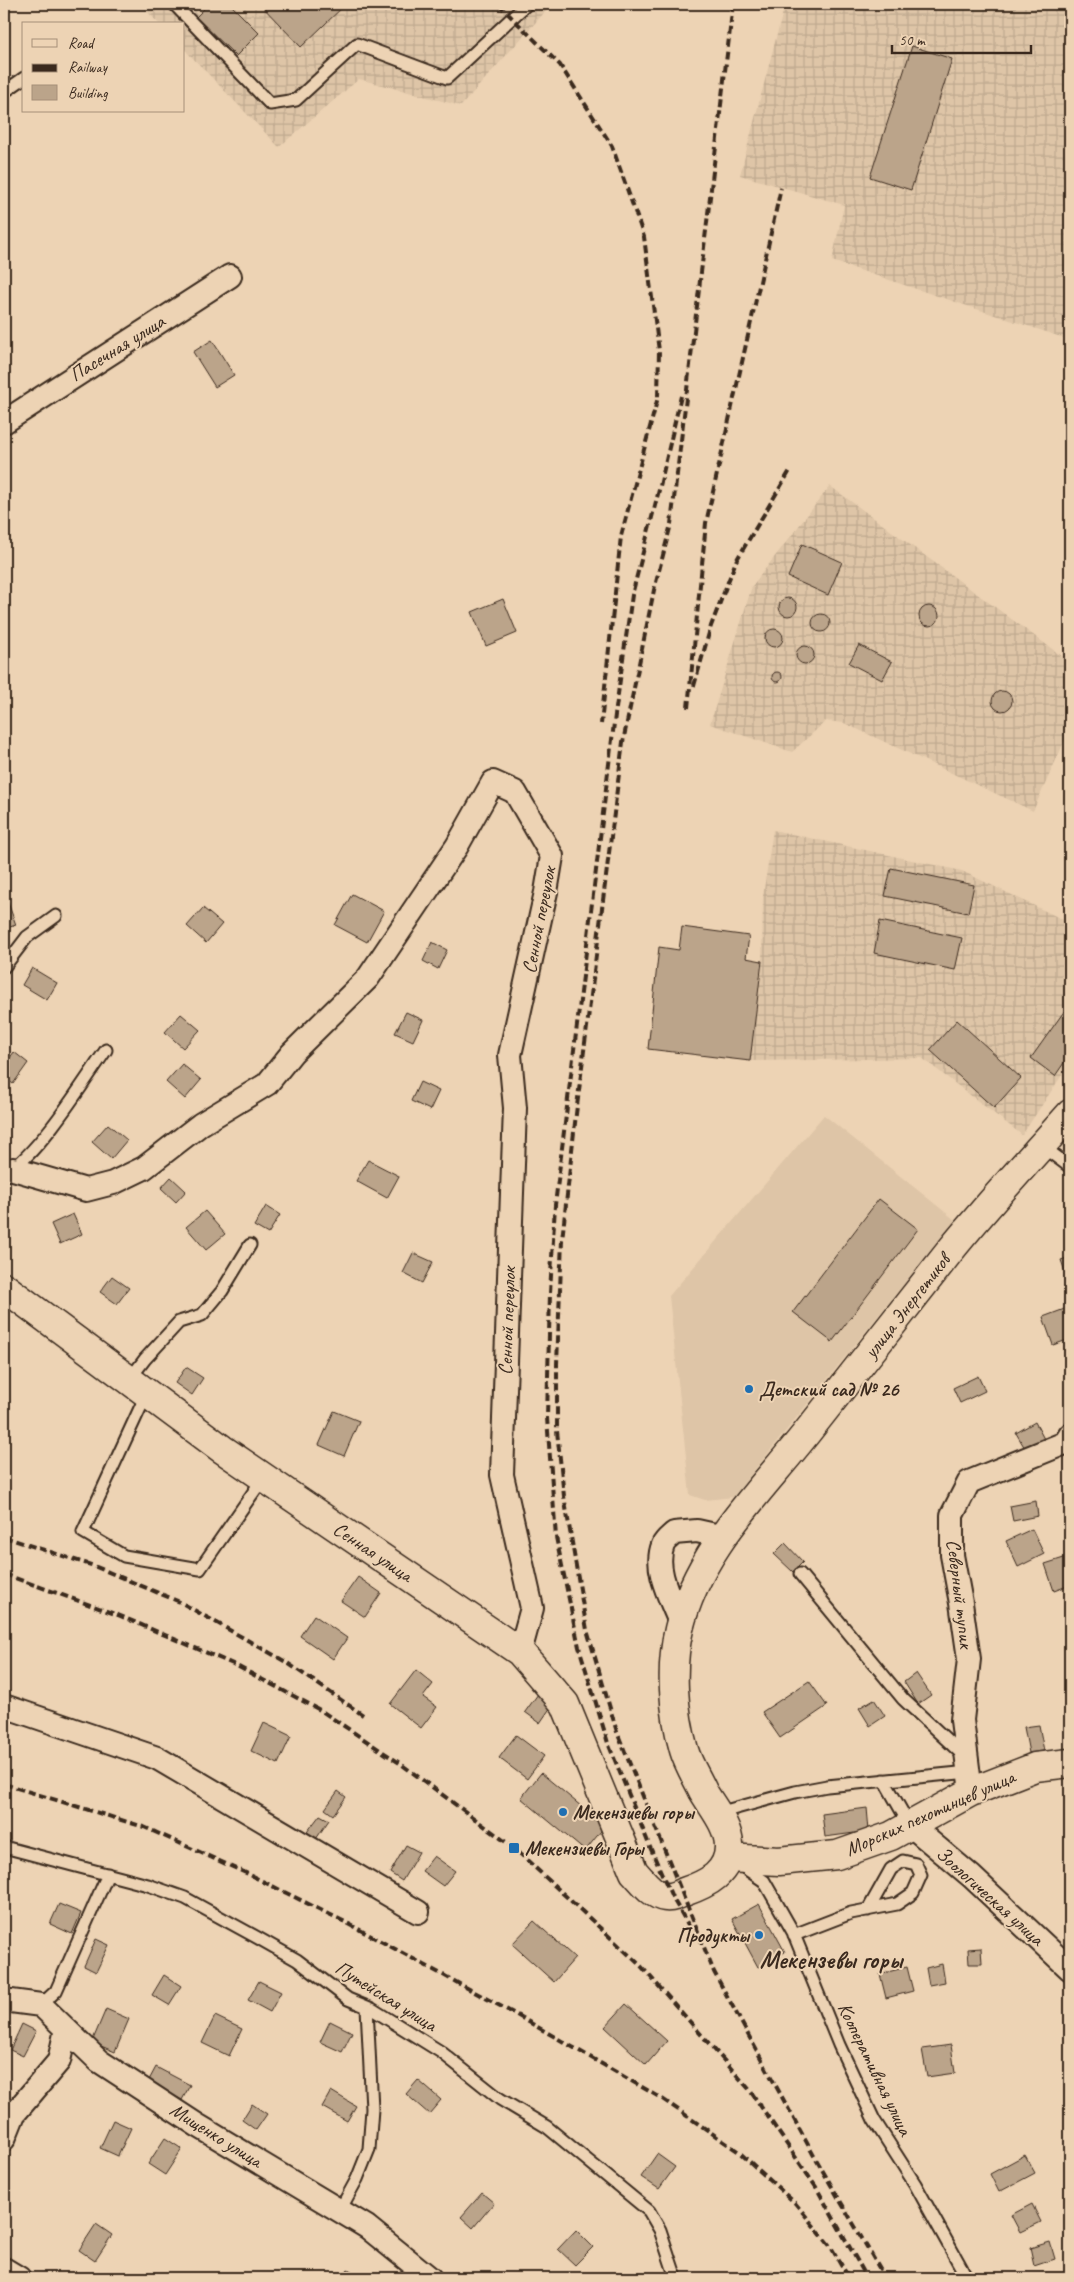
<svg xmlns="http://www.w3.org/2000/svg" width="1074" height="2282" font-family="Caveat,sans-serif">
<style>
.built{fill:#dec5a7}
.industrial{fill:url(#industrial-grid)}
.building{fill:#bba48a;stroke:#3b2a1e}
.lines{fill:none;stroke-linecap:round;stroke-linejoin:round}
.service-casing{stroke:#3b2a1e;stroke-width:15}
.minor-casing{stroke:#3b2a1e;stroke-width:26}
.secondary-casing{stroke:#3b2a1e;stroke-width:31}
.service{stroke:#edd3b4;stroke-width:11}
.minor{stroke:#edd3b4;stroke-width:22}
.secondary{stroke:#edd3b4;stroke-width:28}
.rail{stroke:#3b2a1e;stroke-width:4;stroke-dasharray:8 4;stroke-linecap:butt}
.poi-dot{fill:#1f6fb2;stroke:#edd3b4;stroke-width:2}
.labels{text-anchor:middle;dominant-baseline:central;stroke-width:4;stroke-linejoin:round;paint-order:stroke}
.street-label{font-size:20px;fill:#3b2a1e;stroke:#edd3b4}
.poi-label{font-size:20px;font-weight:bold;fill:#3b2a1e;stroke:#edd3b4;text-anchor:start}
.district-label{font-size:25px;font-weight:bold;fill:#3b2a1e;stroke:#edd3b4}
</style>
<defs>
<pattern id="industrial-grid" width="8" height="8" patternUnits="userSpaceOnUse" patternTransform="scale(1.25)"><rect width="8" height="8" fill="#dec5a7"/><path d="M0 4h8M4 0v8" fill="none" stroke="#bfa98f"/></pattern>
</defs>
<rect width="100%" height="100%" fill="#edd3b4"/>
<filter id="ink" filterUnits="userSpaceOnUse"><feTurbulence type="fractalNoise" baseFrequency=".02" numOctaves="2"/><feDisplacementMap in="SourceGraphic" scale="10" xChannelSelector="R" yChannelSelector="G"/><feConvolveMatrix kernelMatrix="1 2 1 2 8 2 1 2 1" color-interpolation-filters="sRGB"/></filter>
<g filter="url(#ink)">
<path class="built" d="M824 1115 955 1220 733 1497 705 1500 690 1495 669 1296Z"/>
<path class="industrial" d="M140 4H552L461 106 359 79 279 147 184 49V24H159Z
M785 4H1070V340L832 261 844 205 740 175Z
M830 486 1070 662V729L1033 811 844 723 826 721 792 752 710 724 752 586Z
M773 830 962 871 1070 923V1063L1022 1135 922 1058 750 1061 762 961 763 896Z"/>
<path class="building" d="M209 4H230L259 33 236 56 196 17Z
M260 4H346L301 47Z
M912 46 952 59 911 190 870 177Z
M212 340 234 375 215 387 193 352Z
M802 544 842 562 828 595 788 577Z
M779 607a9 9 0 1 1 18 0a9 9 0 1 1-18 0Z
M503 599 517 633 486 646 472 612Z
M919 616a10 10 0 1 1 20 0a10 10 0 1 1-20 0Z
M812 623a9 9 0 1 1 18 0a9 9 0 1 1-18 0Z
M765 638a9 9 0 1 1 18 0a9 9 0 1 1-18 0Z
M859 645 892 662 882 680 849 663Z
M796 655a9 9 0 1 1 18 0a9 9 0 1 1-18 0Z
M772 677a5 5 0 1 1 10 0a5 5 0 1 1-10 0Z
M992 701a10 10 0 1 1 20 0a10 10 0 1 1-20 0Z
M891 868 974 885 968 913 885 896Z
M352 894 384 911 367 942 335 925Z
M6 897 16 925 4 929V898Z
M203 908 222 924 206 943 187 926Z
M880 921 962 938 955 970 874 953Z
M682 927 749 936 746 958 762 961 750 1061 648 1049 659 947 679 950Z
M432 942 447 950 438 969 423 961Z
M32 968 57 983 47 1000 22 985Z
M1070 1003V1054L1055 1076 1031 1058Z
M406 1012 423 1020 413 1041 395 1033Z
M181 1014 200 1030 183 1048 165 1032Z
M957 1020 1021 1078 994 1108 930 1050Z
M14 1052 28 1063 13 1084 4 1077V1066Z
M182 1064 201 1080 185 1099 166 1082Z
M420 1082 439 1091 430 1110 411 1101Z
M108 1124 127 1140 111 1159 92 1142Z
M368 1160 399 1176 387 1198 356 1181Z
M171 1177 186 1191 176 1202 161 1188Z
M879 1199 918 1229 832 1342 793 1312Z
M266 1206 280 1215 268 1234 254 1226Z
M205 1211 225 1234 206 1250 186 1227Z
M73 1214 82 1234 60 1244 51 1224Z
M413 1253 433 1262 422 1283 403 1273Z
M1070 1257V1286L1061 1260Z
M112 1276 129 1288 117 1304 100 1292Z
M1070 1307V1339L1053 1345 1043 1317Z
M186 1367 203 1378 192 1395 175 1383Z
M978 1376 985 1391 960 1403 953 1388Z
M334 1411 359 1421 344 1456 319 1445Z
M1035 1422 1044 1439 1026 1450 1016 1433Z
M1036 1501 1038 1516 1013 1521 1010 1506Z
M1032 1529 1044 1554 1018 1567 1006 1541Z
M785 1543 803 1562 793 1572 774 1554Z
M1070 1556V1585L1054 1591 1045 1564Z
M358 1577 381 1593 365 1617 341 1601Z
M314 1615 347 1638 333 1659 300 1636Z
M416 1670 433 1684 423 1697 437 1707 421 1728 390 1704Z
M916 1673 931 1695 918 1704 904 1682Z
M809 1681 827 1706 780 1738 762 1712Z
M538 1694 553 1704 540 1723 525 1712Z
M874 1699 885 1716 870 1726 859 1708Z
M264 1723 291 1736 278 1764 251 1751Z
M1039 1725 1044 1751 1029 1753 1024 1727Z
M516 1735 544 1756 527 1779 499 1758Z
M541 1773 605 1826 585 1851 521 1798Z
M338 1791 346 1797 333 1815 325 1809Z
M867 1808 869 1831 825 1837 822 1814Z
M320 1815 329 1820 316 1839 307 1832Z
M406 1845 419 1852 402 1881 390 1873Z
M434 1856 455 1871 443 1886 422 1871Z
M59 1904 81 1913 72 1934 50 1924Z
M759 1904 785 1952 758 1967 732 1919Z
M534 1921 575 1958 554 1982 512 1944Z
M96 1939 109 1945 96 1972 84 1966Z
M981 1948 982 1964H969L968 1949Z
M942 1964 945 1982 929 1985 926 1968Z
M907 1967 913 1991 886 1998 880 1974Z
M164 1975 181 1986 169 2005 152 1995Z
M259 1981 281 1992 270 2012 248 2000Z
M626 2004 667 2041 646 2065 605 2027Z
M106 2009 129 2019 115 2052 92 2042Z
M215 2016 242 2029 229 2056 202 2043Z
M330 2021 352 2032 342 2052 320 2042Z
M22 2024 36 2031 23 2056 10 2050Z
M951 2045 955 2073 927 2077 922 2049Z
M156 2067 190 2085 182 2100 148 2082Z
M418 2080 441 2100 429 2114 406 2094Z
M331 2091 356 2106 347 2121 322 2107Z
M252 2104 267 2114 256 2130 242 2120Z
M113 2120 131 2128 118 2156 100 2148Z
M165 2138 182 2149 165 2175 148 2164Z
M657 2154 675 2167 659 2189 641 2177Z
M1025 2155 1035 2173 999 2192 990 2174Z
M482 2193 494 2203 473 2228 461 2217Z
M1032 2204 1041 2222 1020 2232 1011 2215Z
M96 2224 112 2235 95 2261 79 2250Z
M576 2230 593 2247 575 2265 558 2249Z
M1050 2242 1055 2259 1034 2266 1030 2248Z
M348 2269 363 2278H342Z"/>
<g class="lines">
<defs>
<path id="service" d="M174 4 270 104 296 100 357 44 447 78 527 4
M4 92 24 78
M4 967 27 937 56 916
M1042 1146 1070 1167
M4 1176C42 1149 79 1089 106 1050
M129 1380 145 1359 179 1322 202 1315 222 1291 250 1245
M147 1393 83 1532 124 1556 200 1569 264 1477
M800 1574 903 1699 965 1757
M884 1780 909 1824
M718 1813 795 1792 827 1786 969 1772
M4 1847 148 1885 185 1898 258 1938 297 1960 348 1999 372 2009 441 2052 500 2099 547 2127 649 2211 660 2230 676 2278
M739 1864 764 1881 793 1932 839 2045 874 2120 915 2184 967 2278
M794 1935 851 1913 897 1904 913 1893 921 1875 916 1864 903 1861 891 1869 868 1910
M41 2005 56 1991 108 1874
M340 2210 357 2179 369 2149 372 2109 367 2007"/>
<path id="minor" d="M4 422 230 276
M13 1169 86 1190 113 1183 144 1168 201 1124 267 1084 292 1053 368 978 457 846 493 782 515 792 552 856 546 892 510 1055 515 1108 502 1475 532 1608 520 1652
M681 1625C672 1601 653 1570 663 1545 665 1540 671 1536 674 1533L697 1531 724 1537
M4 1706 157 1758 418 1912
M971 1792 962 1720 969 1659 961 1603 952 1555V1515L969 1482 1065 1443 1070 1435
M909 1824 972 1877 1070 1969
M4 2002 11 2001 41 2005 99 2061 197 2125 367 2227 430 2278
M4 2139 14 2114 59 2061 66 2029
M4 2269 19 2278"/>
<path id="secondary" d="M4 1287 222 1449 520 1652 565 1704 634 1872C643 1881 652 1895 665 1897 672 1898 678 1895 684 1892 707 1884 730 1873 729 1845 728 1825 713 1808 703 1791 697 1778 688 1764 684 1750 673 1712 670 1667 679 1629 697 1551 760 1492 808 1431 856 1371 902 1311 950 1251 988 1204 1030 1159 1070 1114
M729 1858 779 1861 837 1855 891 1836 971 1792 1035 1767 1070 1763"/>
</defs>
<use href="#service" class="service-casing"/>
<use href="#minor" class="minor-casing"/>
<use href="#secondary" class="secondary-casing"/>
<use href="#service" class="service"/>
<use href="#minor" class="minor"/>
<use href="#secondary" class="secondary"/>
<path class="rail" d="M498 4 560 65 612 146 644 237 659 351 658 397 621 536 601 724
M733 4 671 524 654 590 623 742 576 1114 562 1240 557 1364V1431L564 1496 587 1630 617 1732 682 1893 714 1972 813 2154 885 2278
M681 396 660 486 632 595 615 715 555 1205 550 1293 547 1418 556 1537 579 1647 608 1743 650 1847 672 1897 690 1928
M694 686 711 626 736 561 791 469
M688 708 706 523 781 188
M4 1537 94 1566 180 1602 286 1662 363 1715
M4 1574 118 1615 233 1664 320 1710 401 1764 514 1848 641 1966 749 2089 816 2187 867 2278
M4 1784 144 1827 246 1873 349 1924 515 2014 661 2098 739 2152 795 2203 831 2247 849 2278"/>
</g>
</g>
<g class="poi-dot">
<circle cx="749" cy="1389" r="5"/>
<circle cx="563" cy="1812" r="5"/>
<rect x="508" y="1842" width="12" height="12" rx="2.5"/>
<circle cx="759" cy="1935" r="5"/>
</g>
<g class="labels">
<g class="street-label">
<text transform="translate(117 348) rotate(-32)">Пасечная улица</text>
<text transform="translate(539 920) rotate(-79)">Сенной переулок</text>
<text transform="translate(907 1306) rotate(-52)">улица Энергетиков</text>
<text transform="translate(507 1321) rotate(-88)">Сенной переулок</text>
<text transform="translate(373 1552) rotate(34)">Сенная улица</text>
<text transform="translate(960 1594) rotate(83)">Северный тупик</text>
<text transform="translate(930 1813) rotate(-24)">Морских пехотинцев улица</text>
<text transform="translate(990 1896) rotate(42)">Зоологическая улица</text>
<text transform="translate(386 1996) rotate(32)">Путейская улица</text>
<text transform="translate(875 2069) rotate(64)">Кооперативная улица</text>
<text transform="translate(216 2135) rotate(32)">Мищенко улица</text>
</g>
<g class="poi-label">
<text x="759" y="1389">Детский сад № 26</text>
<text x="573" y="1812">Мекензиевы горы</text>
<text x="525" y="1848">Мекензиевы Горы</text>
<text x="749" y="1935" text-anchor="end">Продукты</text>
</g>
<g class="district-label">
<text x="831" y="1960">Мекензевы горы</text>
</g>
</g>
<rect width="1074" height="2282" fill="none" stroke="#edd3b4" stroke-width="20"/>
<rect x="10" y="10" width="1054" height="2262" fill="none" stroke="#3b2a1e" stroke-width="2" filter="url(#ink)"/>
<rect x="22" y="22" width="162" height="90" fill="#edd3b4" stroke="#a68f78"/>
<rect x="32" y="39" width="25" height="8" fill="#edd3b4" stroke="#a68f78"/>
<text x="68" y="48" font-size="15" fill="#3b2a1e">Road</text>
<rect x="32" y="64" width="25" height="8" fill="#3b2a1e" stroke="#a68f78"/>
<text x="68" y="72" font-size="15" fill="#3b2a1e">Railway</text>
<rect x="32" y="85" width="25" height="15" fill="#bba48a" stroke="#a68f78"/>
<text x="68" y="98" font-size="15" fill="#3b2a1e">Building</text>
<path d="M892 45v8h139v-8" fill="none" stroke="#3b2a1e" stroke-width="2.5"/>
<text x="899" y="45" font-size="15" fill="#3b2a1e" stroke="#edd3b4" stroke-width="4" paint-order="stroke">50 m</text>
</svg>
